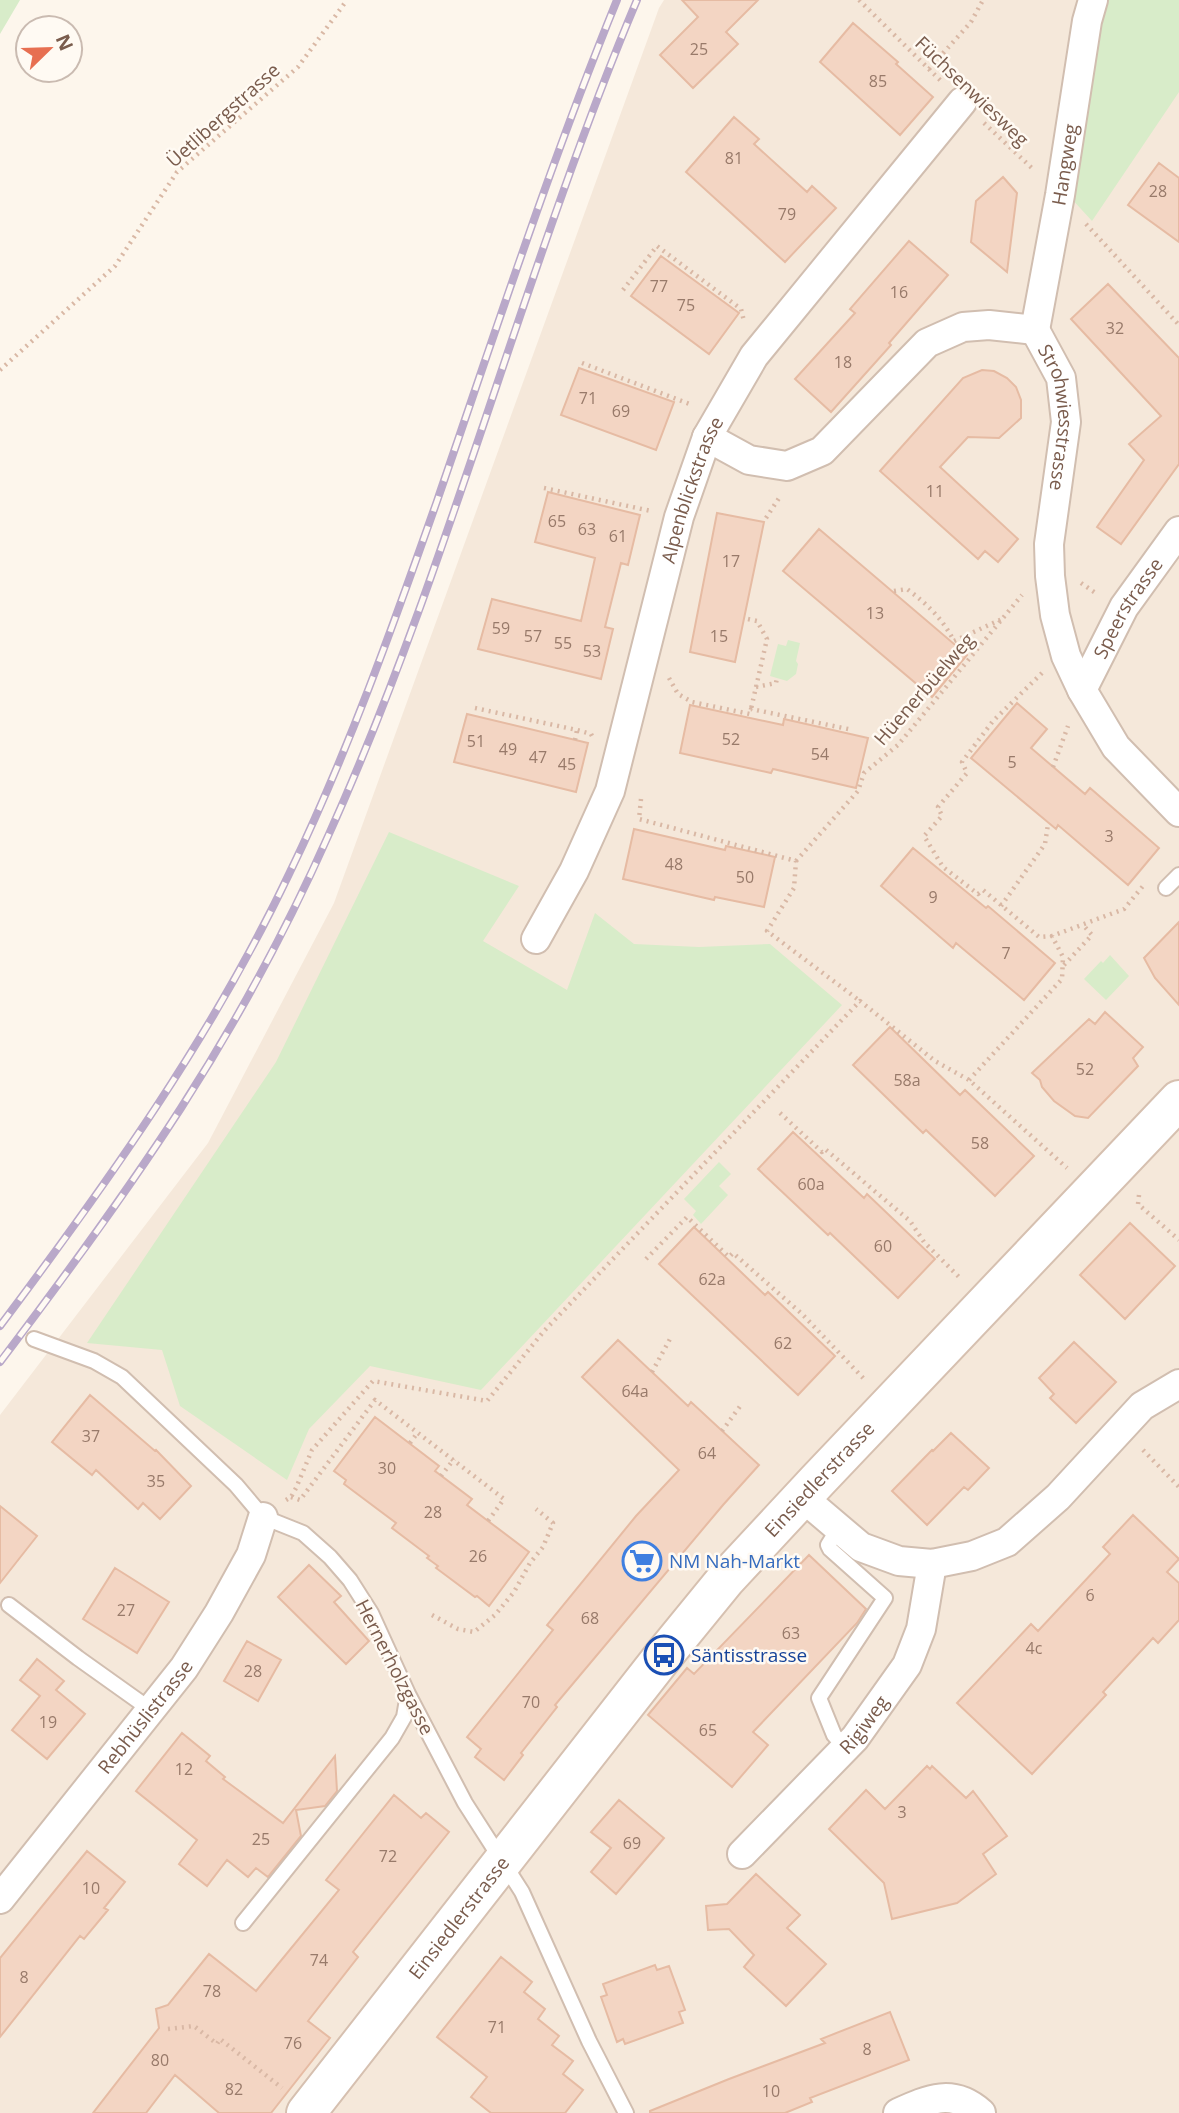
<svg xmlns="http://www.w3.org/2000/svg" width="1179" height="2113" font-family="'Open Sans',sans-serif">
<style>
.residential{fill:#f5e8da}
.green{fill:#d8ecc9}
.building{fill:#f3d5c3;stroke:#e6bba3;stroke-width:2}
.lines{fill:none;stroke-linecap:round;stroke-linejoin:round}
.service-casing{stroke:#d1beb0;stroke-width:18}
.minor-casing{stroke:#d1beb0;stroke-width:32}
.secondary-casing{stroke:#d6c0b0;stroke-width:42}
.path{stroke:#d9b8a5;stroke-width:4.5;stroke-dasharray:2 5;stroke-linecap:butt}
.service{stroke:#fff;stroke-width:14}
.minor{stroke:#fff;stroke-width:28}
.secondary{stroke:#fff;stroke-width:38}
.rail-casing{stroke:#b9a8c9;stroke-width:8}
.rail{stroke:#fffaf3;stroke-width:5;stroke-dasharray:16;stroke-linecap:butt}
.labels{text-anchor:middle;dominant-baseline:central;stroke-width:5;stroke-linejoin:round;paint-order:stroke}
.number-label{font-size:16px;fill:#987a6a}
.street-label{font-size:19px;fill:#7a5c4d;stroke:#fffaf3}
.shop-label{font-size:19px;fill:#366cbe;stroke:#fffaf3;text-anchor:start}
.transit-label{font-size:19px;fill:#164399;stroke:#fffaf3;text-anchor:start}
</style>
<rect width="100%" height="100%" fill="#fdf6ec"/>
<path class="residential" d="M664 0H1179V2113H0V1415L208 1143 334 903 659 8Z"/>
<path class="green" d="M0 0H20L0 34Z
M1106 0H1179V92L1092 221 1070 197 1097 36Z
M788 640 800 643 796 661 798 664 796 674 787 681 770 676 778 644 786 646Z
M389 832 519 886 483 941 567 990 595 913 634 944 699 947 770 944 842 1005 481 1390 370 1366 309 1429 287 1480 180 1406 162 1350 87 1343 276 1062Z
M1110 955 1129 976 1106 1000 1084 979 1101 961 1103 963Z
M719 1162 731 1174 719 1186 728 1195 701 1224 693 1215 696 1211 684 1199Z"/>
<path class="building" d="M682 0H758L726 32 738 44 693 88 660 55 698 17Z
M853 23 898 62 896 64 933 97 900 135 820 62Z
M734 117 759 139 754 144 807 192 812 186 836 208 785 262 686 172Z
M1159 163 1179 178V242L1128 205Z
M1003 177 1017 193 1007 272 971 242 976 201Z
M909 241 948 275 889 343 891 345 831 412 795 379 855 313 850 309Z
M661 256 739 313 709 354 631 296Z
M1108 284 1179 358V464L1121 544 1097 527 1144 460 1129 444 1161 416 1071 319Z
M579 368 674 402 656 450 561 415Z
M982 370 994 371 1007 378 1016 387 1021 400V418L999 438 968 437 940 467 1018 539 998 562 985 551 978 559 880 471 963 378Z
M548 492 640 515 628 565 621 563 605 627 613 629 601 679 478 649 492 599 581 621 595 558 535 542Z
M717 513 764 522 735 662 690 652Z
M819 529 967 655 932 697 783 571Z
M1017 703 1047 729 1031 748 1085 794 1090 788 1159 848 1128 885 1058 825 1056 829 971 758Z
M690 705 783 725 784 719 868 738 856 788 773 769 771 773 680 753Z
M467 714 588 743 576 792 454 762Z
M634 829 725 850 726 846 775 857 764 907 715 897 714 900 623 879Z
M913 848 986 908 988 906 1055 963 1024 1000 956 943 953 948 881 886Z
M1179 922V1005L1155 978 1144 958Z
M1105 1012 1143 1047 1133 1058 1138 1066 1088 1118 1075 1116 1054 1101 1042 1087 1040 1080 1032 1073 1089 1019 1095 1024Z
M890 1027 960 1095 965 1090 1034 1156 995 1196 926 1130 923 1133 853 1065Z
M793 1132 864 1198 867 1194 935 1259 898 1298 830 1233 828 1235 758 1169Z
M1130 1223 1175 1266 1125 1319 1080 1275Z
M694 1227 765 1295 768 1292 835 1356 798 1395 659 1264Z
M618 1340 688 1406 691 1402 759 1465 723 1505 555 1705 557 1707 521 1753 523 1755 504 1780 475 1757 481 1749 467 1737 553 1630 547 1625 636 1516 679 1470 582 1377Z
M1074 1342 1116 1382 1076 1423 1050 1398 1054 1394 1039 1378Z
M90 1395 155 1451 156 1450 191 1486 160 1519 143 1503 138 1509 96 1470 92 1475 52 1442Z
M375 1417 439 1466 435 1471 472 1499 467 1505 529 1552 489 1606 477 1596 475 1597 436 1568 438 1566 427 1558 429 1556 392 1528 396 1523 344 1484 346 1480 334 1471Z
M951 1433 989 1468 968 1490 964 1487 927 1525 892 1491 932 1450 933 1451Z
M0 1506 37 1536 0 1583Z
M1133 1515 1179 1559 1167 1572 1179 1583V1620L1158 1643 1153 1638 1103 1692 1106 1695 1032 1774 957 1703 1031 1624 1038 1631 1110 1554 1103 1547Z
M809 1555 866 1609 857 1623 753 1732 768 1745 732 1787 648 1715 687 1668 694 1674Z
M309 1565 341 1596 334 1602 369 1641 346 1664 278 1597Z
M115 1568 169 1602 137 1653 83 1619Z
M247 1641 281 1660 258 1701 224 1681Z
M37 1659 64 1681 56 1690 85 1714 47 1759 12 1730 40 1696 20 1680Z
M182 1733 210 1756 206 1761 225 1777 223 1779 283 1823 335 1756 337 1791 325 1806 296 1810 301 1836 268 1877 256 1868 248 1877 227 1860 207 1886 179 1864 197 1840 136 1791Z
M927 1766 930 1769 932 1766 966 1798 973 1791 1007 1836 983 1854 996 1874 957 1903 892 1919 884 1883 829 1829 866 1790 885 1809Z
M394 1795 421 1818 426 1813 449 1832 353 1952 358 1957 308 2021 330 2038 271 2113H219L175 2075 146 2113H93L159 2028 156 2009 168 2005 209 1954 256 1991 339 1890 326 1880Z
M619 1800 664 1838 616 1894 591 1872 611 1848 591 1832Z
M87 1851 125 1882 104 1908 108 1910 84 1939 80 1936 0 2037V1958Z
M756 1874 800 1915 787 1928 826 1964 786 2006 744 1967 754 1955 729 1929 708 1930 706 1906 727 1904Z
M501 1957 532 1982 524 1992 545 2009 538 2019 559 2036 552 2045 573 2061 563 2074 583 2090 565 2113H491L471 2097 487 2077 437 2037Z
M655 1965 657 1970 669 1966 685 2010 679 2012 683 2023 625 2044 623 2039 617 2042 601 1997 607 1995 603 1984Z
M890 2012 909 2060 810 2098 812 2102 785 2113H650V2111L729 2079 825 2043 821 2039Z"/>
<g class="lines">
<defs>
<path id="service" d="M1166 888 1179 875
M34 1339 94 1361 122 1377 236 1485 263 1517 303 1533 330 1557 350 1580 371 1613 408 1694 465 1803 522 1892 589 2041 626 2113
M838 1529 828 1545 830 1549 885 1598 819 1698 834 1735 845 1747
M9 1605 78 1658 151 1710
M243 1923 392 1738 404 1717 408 1694"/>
<g id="minor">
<path id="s1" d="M1035 330 1061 378 1066 422 1049 544 1050 576 1055 615 1066 656 1082 690 1116 747 1179 812"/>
<path id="s2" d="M1035 330 1060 195 1087 21 1093 0"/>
<path d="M707 437 749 460 787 466 822 451 927 343 963 327 989 325 1035 330"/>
<path id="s3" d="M1082 690 1124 607 1179 531"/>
<path id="s4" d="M536 939 574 871 610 791 679 517 707 437 754 356 962 102"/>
<path d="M802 1497 861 1547 899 1561 932 1564 972 1556 1007 1542 1058 1497 1142 1406 1179 1384"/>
<path id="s5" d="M742 1854 855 1738 907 1665 921 1629 932 1564"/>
<path id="s6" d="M0 1899 184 1668 219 1613 251 1555 263 1517"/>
<path d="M898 2113C929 2099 953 2088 981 2113"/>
</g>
<g id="secondary">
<path id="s7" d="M306 2113 664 1655 726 1579 818 1480 1179 1100"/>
</g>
</defs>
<use href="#service" class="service-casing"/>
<use href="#minor" class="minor-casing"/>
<use href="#secondary" class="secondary-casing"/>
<path class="path" d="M859 0 943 83
M929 69 971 22 983 0
M984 123 1034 170
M1086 224 1179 325
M623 290 657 246 741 309 744 321
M582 363 692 405
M0 370 115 266 177 172 298 67 347 0
M544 488 651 511
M766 518 781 495
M1081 583 1097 594
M894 591 907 589C927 604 942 618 954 641L1002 619
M748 619 757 621 767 639 751 709
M1042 673 993 721 962 762 967 773 938 807 942 816 924 836 943 867 978 894 983 890 1039 937 1052 936
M669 678 678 694 692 702 750 714 751 709 853 730
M756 687 776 683 777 678
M475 708 577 730 591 734 593 738
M575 740 577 730
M1053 767 1068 726
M641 799 639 819 796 861 794 888 767 931 860 1001
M796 861 858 791 864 773 898 745 1022 595
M1001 906 1045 844 1048 824
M1064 965 1092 935 1083 925
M969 1080 1062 979 1063 957 1052 936 1124 909 1143 886
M780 1113 822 1152 825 1149 910 1221 924 1242 960 1278
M1139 1195 1138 1204 1179 1240
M646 1259 687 1217 729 1257 733 1253 802 1314 866 1381
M652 1372 670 1339
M722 1431 741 1405
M410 1443 418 1432
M1143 1450 1179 1487
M441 1476 454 1459
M291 1497 300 1500 375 1400 504 1499 488 1521
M286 1500 291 1497 296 1488 312 1450 373 1381 487 1401 544 1331 860 1001 935 1061 969 1080 1067 1168
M432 1615 458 1629 474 1632 495 1615 514 1592 530 1563 543 1547 553 1523 536 1509
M168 2029 194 2026 217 2044 220 2039 282 2088"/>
<use href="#service" class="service"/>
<use href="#minor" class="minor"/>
<use href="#secondary" class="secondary"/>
<defs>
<path id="rail" d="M0 1326C108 1182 213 1035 290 872 348 752 393 626 437 501 495 333 550 164 617 0
M0 1362C63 1279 125 1195 181 1108 237 1021 287 929 329 834 451 564 522 273 637 0"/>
</defs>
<use href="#rail" class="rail-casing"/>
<use href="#rail" class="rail"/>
</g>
<defs>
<symbol id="supermarket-ring" viewBox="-11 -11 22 22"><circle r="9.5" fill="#fffaf3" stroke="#3f7fe0" stroke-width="1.5"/><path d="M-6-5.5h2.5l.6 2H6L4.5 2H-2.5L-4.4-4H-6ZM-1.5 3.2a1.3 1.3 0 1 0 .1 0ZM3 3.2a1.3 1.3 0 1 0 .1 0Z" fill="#3f7fe0"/></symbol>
<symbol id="bus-ring" viewBox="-11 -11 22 22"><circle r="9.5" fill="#fffaf3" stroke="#1a4fb4" stroke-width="1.5"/><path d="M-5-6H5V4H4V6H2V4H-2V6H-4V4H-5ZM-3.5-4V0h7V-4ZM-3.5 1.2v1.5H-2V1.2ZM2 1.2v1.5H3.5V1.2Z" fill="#1a4fb4"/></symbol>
</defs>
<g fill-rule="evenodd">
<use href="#supermarket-ring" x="620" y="1539" width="44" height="44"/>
<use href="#bus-ring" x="642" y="1633" width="44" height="44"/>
</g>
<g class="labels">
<g class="number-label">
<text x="699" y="49">25</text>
<text x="878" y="81">85</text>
<text x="734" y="158">81</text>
<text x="1158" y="191">28</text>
<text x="787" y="214">79</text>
<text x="659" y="286">77</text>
<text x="899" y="292">16</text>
<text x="686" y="305">75</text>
<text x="1115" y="328">32</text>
<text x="843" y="362">18</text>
<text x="588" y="398">71</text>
<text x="621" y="411">69</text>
<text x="935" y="491">11</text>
<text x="557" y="521">65</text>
<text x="587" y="529">63</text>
<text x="618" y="536">61</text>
<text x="731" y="561">17</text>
<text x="875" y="613">13</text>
<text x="501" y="628">59</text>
<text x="533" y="636">57</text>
<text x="719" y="636">15</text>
<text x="563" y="643">55</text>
<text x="592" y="651">53</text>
<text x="731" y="739">52</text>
<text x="476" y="741">51</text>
<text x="508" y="749">49</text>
<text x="820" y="754">54</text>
<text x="538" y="757">47</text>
<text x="1012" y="762">5</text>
<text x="567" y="764">45</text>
<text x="1109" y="836">3</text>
<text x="674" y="864">48</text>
<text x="745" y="877">50</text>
<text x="933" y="897">9</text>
<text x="1006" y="953">7</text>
<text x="1085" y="1069">52</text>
<text x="907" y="1080">58a</text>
<text x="980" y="1143">58</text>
<text x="811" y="1184">60a</text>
<text x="883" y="1246">60</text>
<text x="712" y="1279">62a</text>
<text x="783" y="1343">62</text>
<text x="635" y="1391">64a</text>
<text x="91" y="1436">37</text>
<text x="707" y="1453">64</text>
<text x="387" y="1468">30</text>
<text x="156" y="1481">35</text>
<text x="433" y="1512">28</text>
<text x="478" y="1556">26</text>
<text x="1090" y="1595">6</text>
<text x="126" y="1610">27</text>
<text x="590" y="1618">68</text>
<text x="791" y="1633">63</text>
<text x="1034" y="1648">4c</text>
<text x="253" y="1671">28</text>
<text x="531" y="1702">70</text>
<text x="48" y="1722">19</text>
<text x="708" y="1730">65</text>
<text x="184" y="1769">12</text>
<text x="902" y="1812">3</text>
<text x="261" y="1839">25</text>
<text x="632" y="1843">69</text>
<text x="388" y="1856">72</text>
<text x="91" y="1888">10</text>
<text x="319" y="1960">74</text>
<text x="24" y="1977">8</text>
<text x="212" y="1991">78</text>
<text x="497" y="2027">71</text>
<text x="293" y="2043">76</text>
<text x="867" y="2049">8</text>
<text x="160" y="2060">80</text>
<text x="234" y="2089">82</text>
<text x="771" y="2091">10</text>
</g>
<g class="street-label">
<text transform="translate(972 91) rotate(44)">Füchsenwiesweg</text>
<text transform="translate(223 115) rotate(-42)">Üetlibergstrasse</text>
<text stroke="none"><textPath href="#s2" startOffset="168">Hangweg</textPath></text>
<text stroke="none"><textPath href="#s1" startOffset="93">Strohwiesstrasse</textPath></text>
<text stroke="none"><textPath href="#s4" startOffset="478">Alpenblickstrasse</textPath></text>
<text stroke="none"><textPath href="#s3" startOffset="94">Speerstrasse</textPath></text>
<text transform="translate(924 689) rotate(-49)">Hüenerbüelweg</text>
<text stroke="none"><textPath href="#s7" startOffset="816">Einsiedlerstrasse</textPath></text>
<text transform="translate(395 1667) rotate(63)">Hernerholzgasse</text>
<text stroke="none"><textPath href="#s6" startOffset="233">Rebhüslistrasse</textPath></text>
<text stroke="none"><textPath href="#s5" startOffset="178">Rigiweg</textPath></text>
<text stroke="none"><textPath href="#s7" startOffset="248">Einsiedlerstrasse</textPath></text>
</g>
<g class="shop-label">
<text x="669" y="1561">NM Nah-Markt</text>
</g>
<g class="transit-label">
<text x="691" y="1655">Säntisstrasse</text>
</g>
</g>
<g transform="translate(49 49) rotate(67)"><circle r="33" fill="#fffaf3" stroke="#cabbb1" stroke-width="2"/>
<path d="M0-5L12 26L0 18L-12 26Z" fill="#e76f51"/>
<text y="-10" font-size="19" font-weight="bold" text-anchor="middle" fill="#7a5c4d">N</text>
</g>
</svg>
